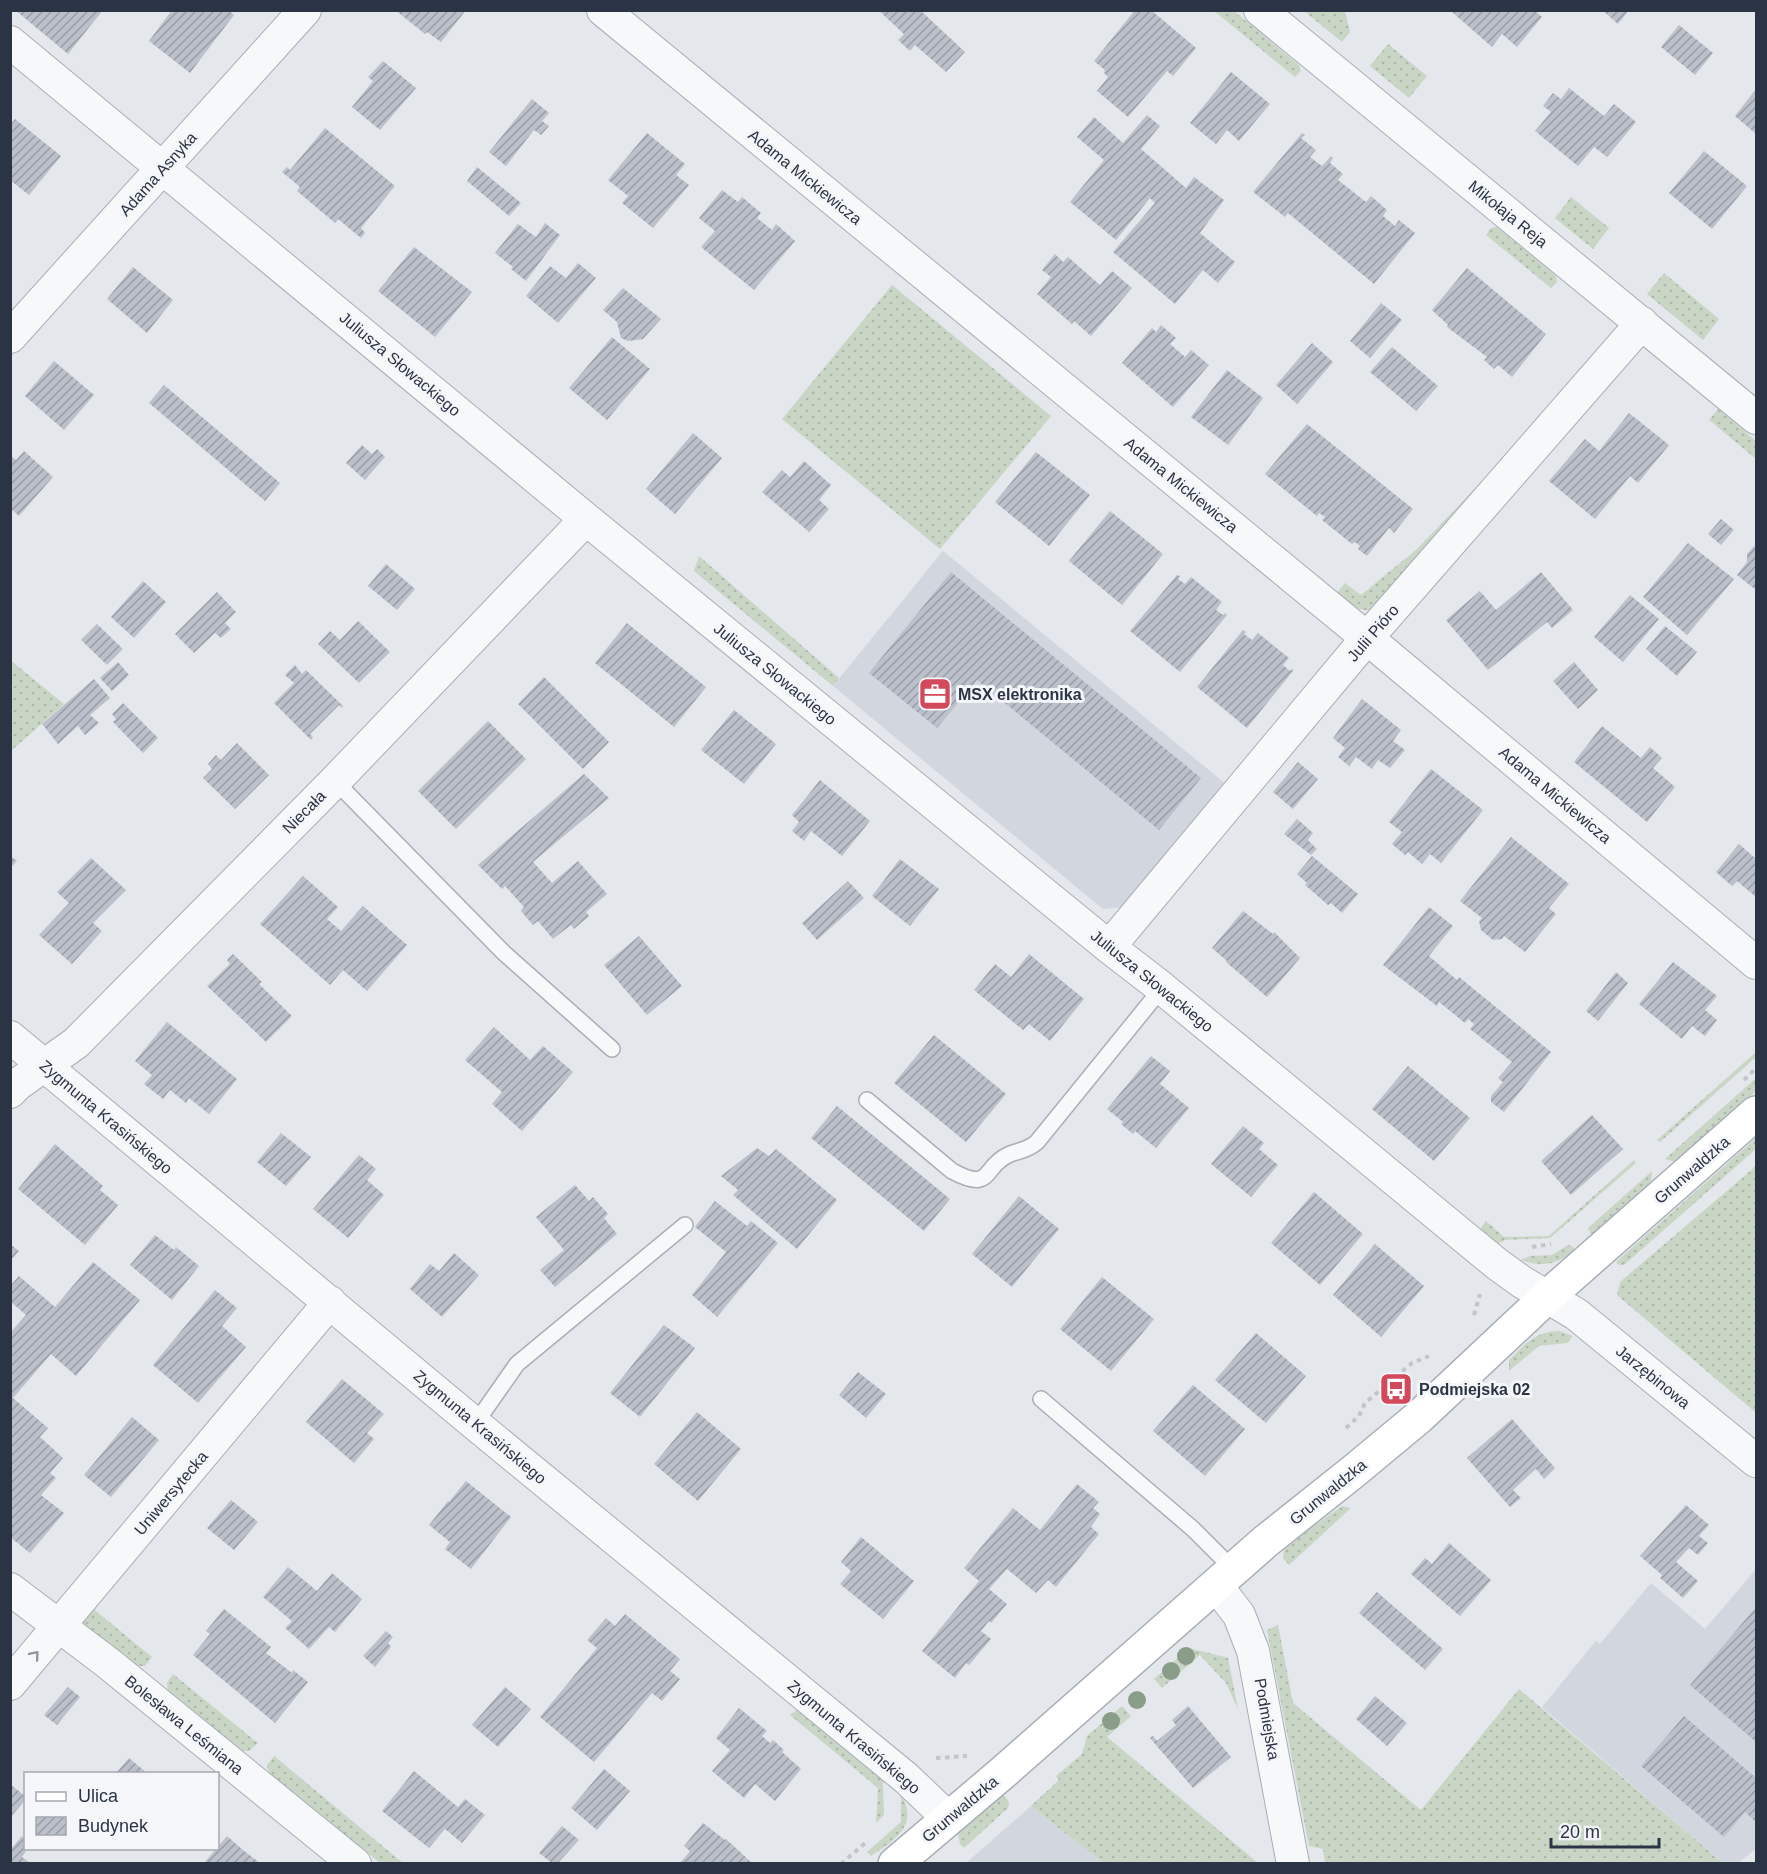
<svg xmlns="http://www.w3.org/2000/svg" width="1767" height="1874" font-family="Helvetica,sans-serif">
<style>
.built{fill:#d2d6de}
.grass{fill:url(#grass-dots)}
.building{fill:url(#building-hatch)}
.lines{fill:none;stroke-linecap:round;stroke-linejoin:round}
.lane-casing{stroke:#a9aeb7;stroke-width:18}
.street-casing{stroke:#a9aeb7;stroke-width:34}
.secondary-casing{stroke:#a9aeb7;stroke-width:36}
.path{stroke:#c2c5cb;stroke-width:4;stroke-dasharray:4.5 4.5;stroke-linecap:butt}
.lane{stroke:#f7f8fa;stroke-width:15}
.street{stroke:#f7f8fa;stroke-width:32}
.secondary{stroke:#fff;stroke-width:33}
.tree{fill:#899d89}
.oneway{stroke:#9196a0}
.labels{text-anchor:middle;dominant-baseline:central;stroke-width:6;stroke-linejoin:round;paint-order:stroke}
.street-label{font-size:16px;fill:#2b3445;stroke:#f4f6f9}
.poi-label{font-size:16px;font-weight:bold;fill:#2b3445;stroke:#f4f6f9;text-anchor:start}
</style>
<defs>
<pattern id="grass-dots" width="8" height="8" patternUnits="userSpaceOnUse" patternTransform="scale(1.5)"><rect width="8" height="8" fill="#c9d6c5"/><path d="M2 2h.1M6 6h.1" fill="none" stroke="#adb8ab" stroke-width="1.8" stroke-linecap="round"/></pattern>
<pattern id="building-hatch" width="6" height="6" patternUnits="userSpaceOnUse" patternTransform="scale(1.5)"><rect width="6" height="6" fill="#bbc0ca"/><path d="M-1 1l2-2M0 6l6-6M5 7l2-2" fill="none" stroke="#989da6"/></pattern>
</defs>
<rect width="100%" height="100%" fill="#e4e7ec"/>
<path class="built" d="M943 551 1227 785 1124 907 1103 909 833 686Z
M1756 1569V1849L1738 1863H1723L1542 1707 1596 1641 1600 1644 1651 1583 1705 1629Z
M1031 1806 1103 1863 965 1864Z"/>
<path class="grass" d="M1214 11H1234L1299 65 1301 71 1295 77Z
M1304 11H1345L1350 32 1342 42Z
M1388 44 1427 76 1409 98 1370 66Z
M1571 197 1609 228 1593 249 1555 218Z
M1497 227 1556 276 1557 282 1551 288 1486 235 1491 228Z
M1664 273 1719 319 1703 340 1647 294Z
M892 285 1051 416 940 549 782 419Z
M1718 409 1756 441V459L1709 420Z
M1484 479 1487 482 1372 610C1357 612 1346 602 1336 594L1345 583 1361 595 1417 549Z
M699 556 839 678 833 686 694 571Z
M10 660 64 704 11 751H10Z
M1756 1052V1057L1745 1067 1660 1142 1657 1140Z
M1756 1078V1091L1675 1162 1665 1159Z
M1756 1138V1149L1624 1265H1619L1616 1262Z
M1634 1160 1636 1163 1550 1238 1505 1240 1498 1244 1480 1229 1486 1221 1504 1237 1549 1236Z
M1756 1166V1410L1755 1412 1617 1295 1620 1282Z
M1652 1171 1651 1183 1592 1236 1588 1228Z
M1568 1245 1572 1246 1575 1250C1559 1264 1541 1268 1521 1260L1530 1256 1552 1255Z
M1560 1331 1573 1336 1567 1343 1539 1346 1509 1371V1360C1525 1344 1536 1331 1560 1331Z
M1342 1506 1351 1508 1289 1565 1283 1558 1284 1550 1307 1531Z
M91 1607 152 1657 145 1666H137L83 1627 81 1620Z
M1278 1625 1293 1703 1421 1810 1519 1689 1723 1863H1325L1323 1849 1309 1846 1267 1630Z
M1189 1648 1228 1658 1238 1709 1226 1683 1200 1655 1162 1688 1154 1679Z
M173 1674 258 1743 249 1751H240L168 1691 167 1683Z
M1122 1706 1131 1716 1107 1737 1258 1863H1103L1031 1806 1059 1780 1056 1776 1082 1754 1087 1736Z
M799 1708 885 1781 882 1785 883 1786 884 1815 876 1823 878 1788 790 1715Z
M274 1756 403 1863H380L269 1773 267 1765Z
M901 1795C920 1826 893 1841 871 1856L867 1852 901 1822Z
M1003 1795 1009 1802 1008 1808 964 1848 960 1844 958 1833Z"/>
<path class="building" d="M15 10H103L68 54Z
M172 10H228L234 15 190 73 149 41Z
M395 10H466L441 42 427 32 425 34Z
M878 10H920L965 52 946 72 915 45 910 51 898 40 904 34Z
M1135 10H1151L1196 48 1173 76 1167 71 1128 117 1097 91 1108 77 1104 73 1105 70 1094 61Z
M1453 10H1534L1542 17 1517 47 1502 34 1492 47 1452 12Z
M1602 10H1629L1618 24Z
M1679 25 1713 53 1695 75 1661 47Z
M383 61 416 88 380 130 352 107 373 81 368 77Z
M1231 72 1270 104 1239 141 1227 130 1216 144 1190 123Z
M1569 88 1604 116 1614 104 1636 122 1607 157 1594 147 1578 166 1535 131 1551 112 1543 106 1553 93 1561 99Z
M1756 89V134L1735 116Z
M532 99 549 113 542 121 549 126 541 135 534 130 506 166 489 152Z
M1147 115 1160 126 1141 149 1186 188 1194 177 1224 200 1200 233 1235 262 1218 283 1203 270 1175 304 1113 252 1155 203 1150 198 1116 240 1070 202 1104 160 1077 137 1094 117 1123 143Z
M15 119 61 156 29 195 10 180V125Z
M325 128 395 186 361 228 365 233 361 238 338 219 335 223 297 191 300 187 282 172 287 167 290 170Z
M647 133 685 164 676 175 689 185 653 228 622 203 628 196 608 180Z
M1302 133 1305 135 1301 138 1316 150 1310 157 1322 166 1331 156 1333 158 1330 163 1343 174 1338 180 1366 202 1371 196 1387 210 1383 216 1395 226 1399 220 1415 233 1374 284 1288 213 1285 217 1253 192Z
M1704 151 1747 186 1712 229 1669 193Z
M477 167 521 203 509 216 467 181Z
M722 190 738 202 742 197 761 213 757 218 772 230 776 224 795 241 754 290 701 247 715 231 699 218Z
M545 223 560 235 526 281 511 269 513 267 495 253 518 224 536 237Z
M414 247 472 292 435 337 378 291Z
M1055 254 1063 262 1068 257 1100 285 1112 271 1132 288 1091 336 1074 321 1072 324 1037 294 1051 277 1042 270Z
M578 263 596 278 558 323 526 296 550 266 566 278Z
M133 267 173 300 147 333 107 299Z
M1467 268 1546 334 1512 377 1498 365 1494 369 1484 360 1487 357 1447 327 1448 325 1432 310Z
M623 288 661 319 643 339 628 341 621 338 617 322 603 310Z
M1381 303 1402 320 1370 358 1350 341Z
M1161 325 1176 338 1170 344 1185 357 1191 350 1209 365 1173 407 1122 363 1152 328 1156 332Z
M612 337 650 369 607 420 569 388Z
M1312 343 1333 362 1297 404 1276 385Z
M1392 347 1438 386 1416 411 1370 372Z
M54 361 94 395 64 430 25 396Z
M1227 370 1263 398 1228 445 1191 417Z
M164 385 280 483 265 501 149 403Z
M1629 413 1669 445 1638 483 1630 476 1595 519 1549 481 1585 439 1599 451Z
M1307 424 1413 509 1394 533 1389 528 1367 556 1358 549 1360 546 1355 542 1352 544 1322 520 1325 517 1319 513 1317 516 1265 474Z
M693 433 722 458 675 514 646 489Z
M362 445 372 454 377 449 385 457 365 480 346 463Z
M24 451 53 477 19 516 10 508V455L16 460Z
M1036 452 1090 495 1049 546 995 502Z
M804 461 831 485 819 500 829 509 809 532 762 492 782 470 790 477Z
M1110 511 1163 554 1122 605 1069 561Z
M1721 519 1734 530 1721 545 1708 534Z
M1688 543 1734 579 1687 635 1643 597Z
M1756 546V590L1737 575 1747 562V554L1753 547Z
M386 564 415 589 397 610 368 586Z
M951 572 1201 778 1159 830 977 680 937 728 869 673Z
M1541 572 1573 610 1552 628 1547 622 1488 670 1446 620 1480 591 1496 610Z
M1177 575 1180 576 1178 579 1185 584 1191 577 1222 602 1216 610 1223 615 1225 613 1227 615 1180 672 1130 631Z
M143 581 166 602 134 638 111 617Z
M217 592 236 612 225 623 231 629 221 638 215 633 194 653 175 634Z
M1630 595 1659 619 1623 662 1594 637Z
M358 621 390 652 359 683 318 644 330 631 340 640Z
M627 623 706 687 674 727 595 663Z
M97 624 123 649 107 665 81 640Z
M1665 626 1697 652 1677 676 1646 649Z
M1243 630 1246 632 1244 634 1252 640 1258 633 1289 658 1283 665 1290 671 1292 669 1293 671 1247 728 1197 687Z
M118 662 129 675 112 691 100 678Z
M1574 662 1598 690 1578 709 1553 681Z
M295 665 302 674 306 670 343 706 342 708 339 705 310 734 313 737 311 740 274 703 294 683 285 675Z
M544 677 609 742 583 769 518 704Z
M94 679 110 698 90 715 99 723 85 735 78 726 58 744 42 724Z
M1362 699 1401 730 1393 741 1405 750 1390 768 1378 760 1372 769 1356 757 1349 766 1338 757 1345 748 1333 738Z
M123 703 158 738 143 753 113 722 116 719 112 714Z
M734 710 776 744 744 784 701 750Z
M488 721 526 759 456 829 418 791Z
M1602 726 1641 758 1650 747 1662 758 1653 768 1675 787 1647 822 1574 762Z
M237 743 269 775 235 809 203 778 212 769 208 764 216 755 221 760Z
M1298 762 1318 779 1293 809 1273 792Z
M1431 769 1483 810 1441 863 1430 854 1422 864 1408 852 1405 855 1392 844 1402 832 1389 822Z
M584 774 609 798 533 862 552 883 578 861 607 894 586 912 589 916 574 929 571 925 553 939 538 921 533 925 521 911 524 907 505 886 502 889 478 865Z
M820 780 870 821 842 856 811 831 804 841 792 831 799 822 792 815Z
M1297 819 1313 833 1308 840 1317 849 1311 855 1284 834Z
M1511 837 1569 884 1549 908 1556 914 1525 952 1504 936 1502 939 1493 940 1481 930 1479 921 1482 918 1460 901Z
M1739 844 1756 859V897L1737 881 1732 886 1716 872Z
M10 856 17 861 10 868Z
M1312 856 1358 894 1342 913 1331 903 1328 905 1305 885 1307 883 1297 874Z
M91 858 126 890 93 923 102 931 72 964 39 935 69 903 57 892Z
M900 859 939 889 910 926 872 896Z
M303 876 338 907 327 919 341 931 363 906 407 945 367 991 343 970 330 985 260 924Z
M848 881 864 898 817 940 802 923Z
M1429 907 1453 926 1429 956 1457 980 1459 977 1551 1052 1504 1112 1491 1102V1096L1503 1082 1498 1078 1512 1062 1470 1029 1474 1024 1468 1019 1465 1023 1439 1002 1437 1006 1383 965Z
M1243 911 1273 934 1274 932 1300 958 1267 997 1226 962 1227 961 1212 948Z
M639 936 682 986 647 1015 604 965Z
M233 954 262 982 259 984 292 1016 266 1042 207 986 230 964 227 960Z
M1029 954 1084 999 1050 1041 1029 1024 1023 1030 974 990 995 964 1011 977Z
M1673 962 1717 996 1705 1010 1717 1020 1705 1036 1692 1026 1682 1039 1639 1004Z
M1616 972 1628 983 1598 1021 1586 1011Z
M167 1022 237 1079 209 1114 189 1098 186 1103 170 1090 163 1099 144 1084 152 1075 135 1061Z
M494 1027 530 1060 543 1046 573 1072 522 1131 492 1104 502 1092 465 1060Z
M934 1035 1006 1094 966 1142 894 1083Z
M1151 1056 1170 1071 1160 1084 1189 1108 1156 1148 1135 1131 1133 1134 1121 1124 1123 1122 1107 1109Z
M1408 1066 1470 1118 1434 1161 1372 1109Z
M837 1106 950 1199 924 1231 811 1138Z
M1592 1115 1623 1149 1571 1195 1541 1161Z
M1243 1126 1264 1143 1259 1149 1278 1165 1251 1197 1211 1164Z
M281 1133 311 1157 286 1186 257 1162Z
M55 1144 103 1186 100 1190 118 1205 85 1245 18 1189Z
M757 1148 769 1156 776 1149 837 1200 797 1249 733 1195 738 1190 721 1176Z
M359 1155 376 1169 367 1180 384 1195 348 1238 313 1209Z
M575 1185 589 1201 593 1197 608 1214 604 1218 617 1234 555 1287 540 1270 564 1250 536 1217Z
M1314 1192 1363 1234 1320 1285 1271 1243Z
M1019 1196 1059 1229 1012 1287 972 1254Z
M715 1201 747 1226 751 1221 778 1243 717 1317 692 1295 726 1252 695 1227Z
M155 1235 174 1250 176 1247 199 1266 172 1300 130 1265Z
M10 1244 19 1251 10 1261Z
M1375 1244 1424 1286 1381 1337 1333 1295Z
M454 1253 479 1275 442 1317 410 1289 430 1264 439 1271Z
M93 1262 140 1300 76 1376 51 1354 13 1398 48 1428 40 1437 63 1458 50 1473 56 1478 41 1495 64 1513 30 1553 10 1537V1333L26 1315 10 1301V1286L19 1276 55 1307Z
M1102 1277 1154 1319 1111 1371 1060 1329Z
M215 1290 237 1308 222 1326 246 1347 198 1403 153 1365Z
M664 1325 695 1348 640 1417 610 1393Z
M1256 1333 1306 1376 1266 1423 1215 1380Z
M858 1372 886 1394 866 1418 839 1395Z
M342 1379 384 1414 367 1433 374 1439 354 1463 306 1422Z
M1193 1385 1245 1429 1205 1476 1153 1431Z
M697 1412 741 1449 698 1501 654 1464Z
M132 1417 159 1440 111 1497 84 1475Z
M1512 1419 1555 1468 1544 1479 1536 1469 1527 1477 1513 1490 1521 1498 1510 1507 1467 1458Z
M466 1481 511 1517 471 1569 445 1549 450 1542 429 1525 448 1501 449 1502Z
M1077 1484 1099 1502 1093 1508 1100 1514 1091 1527 1099 1534 1056 1587 1048 1580 1036 1593 1007 1569 989 1589 1007 1604 991 1623 989 1621 981 1631 991 1639 969 1665 966 1663 955 1678 922 1651 979 1581 964 1568 1013 1508 1040 1530Z
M231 1500 258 1522 234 1550 207 1528Z
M1686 1505 1709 1525 1699 1536 1708 1543 1698 1555 1689 1548 1676 1562 1698 1581 1683 1598 1660 1578 1662 1575 1640 1556Z
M861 1537 914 1581 883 1619 840 1584 851 1571 841 1562Z
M1449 1543 1491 1580 1460 1616 1411 1574 1425 1558 1432 1564Z
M288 1567 317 1591 332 1573 362 1599 335 1632 329 1627 309 1649 285 1628 292 1621 263 1597Z
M1377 1592 1443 1649 1425 1670 1359 1613Z
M1756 1607V1742L1690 1685Z
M224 1609 271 1647 266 1653 292 1673 293 1670 308 1682 275 1723 193 1655 210 1634 206 1631Z
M625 1614 680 1659 670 1671 680 1679 662 1701 652 1693 594 1762 540 1717 597 1648 587 1640 606 1618 615 1626Z
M386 1631 393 1637 388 1643 391 1647 375 1667 363 1656Z
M68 1687 80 1697 57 1725 44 1715Z
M505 1687 531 1709 498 1747 472 1725Z
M1375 1696 1407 1723 1387 1746 1356 1719Z
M1188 1706 1231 1757 1193 1788 1150 1738 1153 1736 1157 1741 1176 1725 1172 1720Z
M739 1708 767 1731 762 1736 770 1743 773 1740 784 1750 782 1752 801 1769 775 1801 755 1784 744 1798 712 1771 730 1750 716 1738Z
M1684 1716 1756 1778V1822L1745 1812 1724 1837 1641 1766Z
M129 1758 147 1773H116Z
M604 1769 630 1791 597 1830 571 1808Z
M414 1771 458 1807 465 1799 485 1815 462 1843 445 1829 429 1848 382 1811Z
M10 1784 26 1797V1799L10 1818Z
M703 1823 725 1840 726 1839 752 1863H680L690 1851 684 1846Z
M562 1826 579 1840 558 1863H552L539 1853Z
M22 1836 26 1839V1848H28L22 1857 30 1863H10V1850Z
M227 1836 243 1850 260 1863H204Z"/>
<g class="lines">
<defs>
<path id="lane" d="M335 781 504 953 612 1049
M867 1100 952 1171C993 1193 982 1167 1008 1155 1019 1150 1027 1151 1037 1142L1162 988
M1041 1399 1193 1529 1234 1570
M475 1424 517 1364 685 1225"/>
<path id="street" d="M603 10 1367 638 1756 963
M1260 10 1756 418
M10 42 586 519 1109 947 1162 988 1497 1264 1522 1282 1576 1314 1756 1461
M10 337 305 10
M1109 947 1367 638 1642 323
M10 1037 475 1424 906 1778 948 1818
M10 1092 18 1084 76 1043 335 781 586 519
M1216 1585 1239 1615 1253 1651 1293 1864
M10 1589 108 1663 355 1864
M10 1684 330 1302"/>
<path id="secondary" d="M895 1864 1000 1775 1266 1541 1354 1471 1419 1417 1547 1297 1756 1113"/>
</defs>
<use href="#lane" class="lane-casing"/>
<use href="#street" class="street-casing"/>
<use href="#secondary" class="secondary-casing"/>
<path class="path" d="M1744 1080 1756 1068
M1532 1247 1551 1244
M1474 1315 1480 1294
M1346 1428 1359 1416 1365 1403 1412 1363 1429 1356
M936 1758 967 1756
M841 1864 865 1843"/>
<use href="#lane" class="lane"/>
<use href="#street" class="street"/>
<use href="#secondary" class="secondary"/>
</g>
<g class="tree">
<circle cx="1186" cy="1656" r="9"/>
<circle cx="1171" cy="1671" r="9"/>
<circle cx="1137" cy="1700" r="9"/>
<circle cx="1111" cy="1721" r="9"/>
</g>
<defs><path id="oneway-chevron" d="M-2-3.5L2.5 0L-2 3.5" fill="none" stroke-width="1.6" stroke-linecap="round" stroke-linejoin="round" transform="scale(1.5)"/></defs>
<use class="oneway" href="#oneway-chevron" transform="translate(35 1655) rotate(-50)"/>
<defs>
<symbol id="office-square" viewBox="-11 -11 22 22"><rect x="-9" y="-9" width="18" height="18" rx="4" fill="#d1495b" stroke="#f4f6f9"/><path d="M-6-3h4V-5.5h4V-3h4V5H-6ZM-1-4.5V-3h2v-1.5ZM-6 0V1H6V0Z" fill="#fff"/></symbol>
<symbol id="bus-square" viewBox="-11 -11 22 22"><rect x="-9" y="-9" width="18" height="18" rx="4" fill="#d1495b" stroke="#f4f6f9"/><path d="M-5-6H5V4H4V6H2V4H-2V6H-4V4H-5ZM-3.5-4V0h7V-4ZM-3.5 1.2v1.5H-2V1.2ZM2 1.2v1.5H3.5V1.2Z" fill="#fff"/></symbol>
</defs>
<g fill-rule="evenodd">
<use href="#office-square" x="916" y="675" width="38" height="38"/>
<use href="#bus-square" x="1377" y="1370" width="38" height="38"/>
</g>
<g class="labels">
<g class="street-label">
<text transform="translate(158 174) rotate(-48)">Adama Asnyka</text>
<text transform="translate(805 177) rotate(39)">Adama Mickiewicza</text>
<text transform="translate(1508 214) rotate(39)">Mikołaja Reja</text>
<text transform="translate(400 364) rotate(40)">Juliusza Słowackiego</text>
<text transform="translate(1181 485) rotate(39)">Adama Mickiewicza</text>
<text transform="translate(1373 633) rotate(-49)">Julii Pióro</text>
<text transform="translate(775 674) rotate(39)">Juliusza Słowackiego</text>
<text transform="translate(1555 795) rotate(40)">Adama Mickiewicza</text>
<text transform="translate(304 812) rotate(-45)">Niecała</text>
<text transform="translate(1152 981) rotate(39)">Juliusza Słowackiego</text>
<text transform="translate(106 1117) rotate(40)">Zygmunta Krasińskiego</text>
<text transform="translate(1692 1170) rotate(-41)">Grunwaldzka</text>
<text transform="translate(1653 1377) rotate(39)">Jarzębinowa</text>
<text transform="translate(480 1427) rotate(40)">Zygmunta Krasińskiego</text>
<text transform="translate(1328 1492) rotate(-39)">Grunwaldzka</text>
<text transform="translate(171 1493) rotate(-50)">Uniwersytecka</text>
<text transform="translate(1267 1719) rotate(80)">Podmiejska</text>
<text transform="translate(184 1725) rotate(39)">Bolesława Leśmiana</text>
<text transform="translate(854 1737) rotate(40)">Zygmunta Krasińskiego</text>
<text transform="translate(960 1809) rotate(-40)">Grunwaldzka</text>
</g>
<g class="poi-label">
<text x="958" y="694">MSX elektronika</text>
<text x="1419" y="1389">Podmiejska 02</text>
</g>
</g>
<rect width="1767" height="1874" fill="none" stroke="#2b3445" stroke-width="24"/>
<rect x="24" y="1772" width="195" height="78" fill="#f4f6f9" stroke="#a4a8b1" stroke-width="1.5"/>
<rect x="36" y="1792" width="30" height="9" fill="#ffffff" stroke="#a4a8b1" stroke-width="1.5"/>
<text x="78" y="1802" font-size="18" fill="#2b3445">Ulica</text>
<rect x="36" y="1817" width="30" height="18" fill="url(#building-hatch)" stroke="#a4a8b1" stroke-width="1.5"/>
<text x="78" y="1832" font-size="18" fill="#2b3445">Budynek</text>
<path d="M1551 1838v9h108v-9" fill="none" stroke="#2b3445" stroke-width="3"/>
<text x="1560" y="1838" font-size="18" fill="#2b3445" stroke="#f4f6f9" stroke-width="4.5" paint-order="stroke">20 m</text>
</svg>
